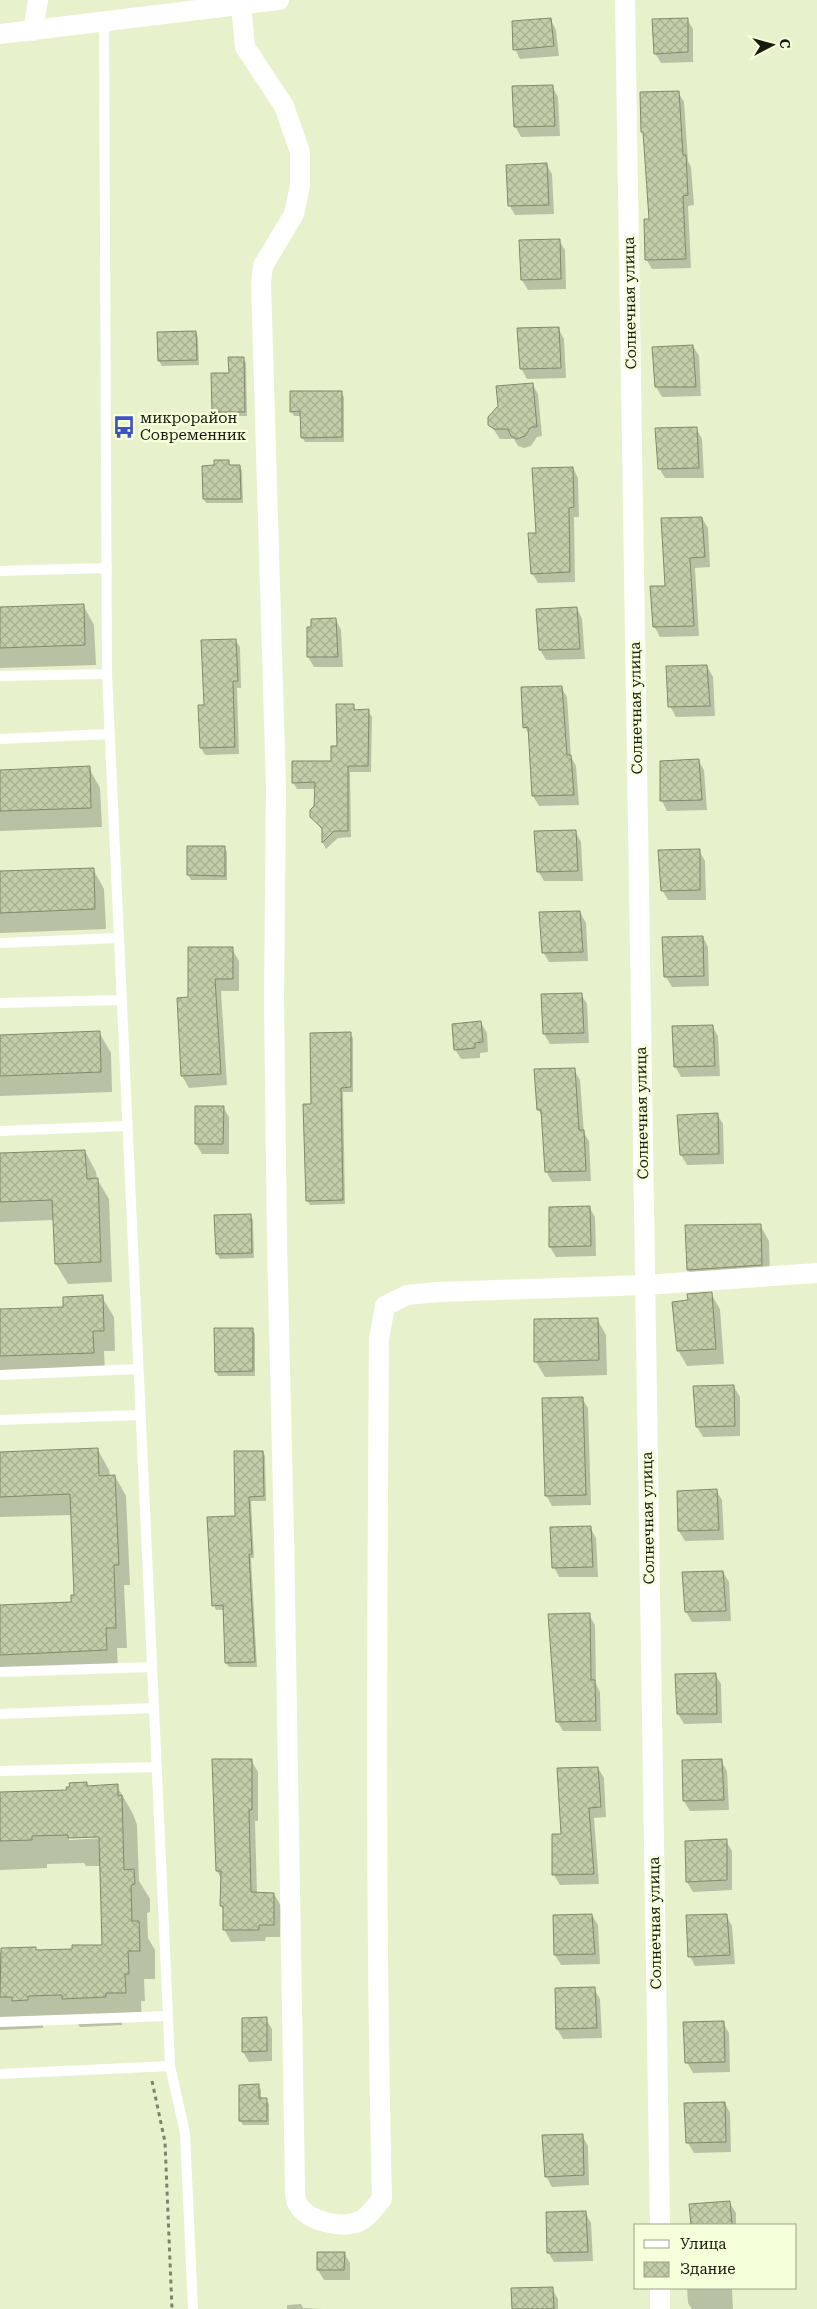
<svg xmlns="http://www.w3.org/2000/svg" width="817" height="2309" font-family="'Roboto Serif',serif">
<style>
.shadow{fill:#0003;fill-rule:evenodd}
.building{fill:url(#building-cross-hatch);stroke:#818a69}
.lines{fill:none;stroke-linecap:round;stroke-linejoin:round}
.path{stroke:#7c836b;stroke-width:3;stroke-dasharray:4 4;stroke-linecap:butt}
.lane{stroke:#fff;stroke-width:10}
.street{stroke:#fff;stroke-width:20}
.labels{text-anchor:middle;dominant-baseline:central;stroke-width:5;stroke-linejoin:round;paint-order:stroke}
.street-label{font-size:15px;fill:#171a0d;stroke:#f5ffda}
.poi-label{font-size:15px;fill:#171a0d;stroke:#f5ffda;text-anchor:start}
</style>
<defs>
<pattern id="building-cross-hatch" width="8" height="8" patternUnits="userSpaceOnUse" patternTransform="scale(1.25)"><rect width="8" height="8" fill="#c3cda9"/><path d="M0 0l8 8M0 8l8-8" fill="none" stroke="#a7af90"/></pattern>
</defs>
<rect width="100%" height="100%" fill="#e7f2cd"/>
<path class="shadow" d="M687 19 693 29V62L661 63 655 53Z
M551 20 556 30 559 56 520 59 515 49Z
M552 86 558 97 560 136 521 137 515 126Z
M678 92 684 102 688 161 691 167 694 205 688 206 691 268 652 269 646 259 650 220 645 137 642 132Z
M546 164 552 174 554 214 515 215 509 205Z
M559 240 565 250 566 289 528 290 522 280Z
M558 328 564 339 566 378 527 379 521 368Z
M196 333 198 337 199 365 162 366 159 361Z
M693 346 699 356 701 396 662 397 656 387 653 348Z
M243 358 246 363 247 416H216L213 412 230 374Z
M532 384 538 394 542 436 537 437 531 446 524 448 518 446 514 439H500L490 424Z
M341 392 344 397V442H305L302 437V416H294L291 411Z
M696 428 702 439 704 478H665L659 468Z
M228 461 231 466H240L242 471 243 503H206L204 499 215 467Z
M573 468 578 478 579 517H574L575 582 538 583 532 573 537 534Z
M702 518 708 528 710 567 695 568 699 636 660 637 654 626 666 587Z
M83 605 94 625 96 665 0 668V608Z
M577 608 582 619 585 659 546 660 540 650Z
M336 620 341 630 343 667H314L308 657V628Z
M235 640 240 647 241 688H237L239 754 205 755 201 748 200 707 205 706Z
M707 666 713 677 715 716 676 717 670 706Z
M561 687 567 697 571 757 576 766 579 805 539 806 533 796 530 737 525 727Z
M353 705 356 711H368L372 717 371 772H350L351 837 338 838 326 849 323 843V831L312 817 315 807 316 789H297L293 783 333 762Z
M698 760 704 770 707 810 667 811 662 801Z
M89 768 100 788 102 827 0 831V771Z
M575 831 581 842 583 881H544L538 871Z
M188 847H224L227 852V880H191L188 875Z
M699 850 705 861 706 900H668L662 890Z
M93 869 104 889 106 929 0 933V873Z
M580 912 586 923 588 961 549 962 543 952Z
M703 937 708 947 709 986 672 987 666 977Z
M232 949 239 961V991H221L227 1085 189 1088 182 1076 189 998Z
M581 994 587 1004 589 1043 550 1044 544 1034Z
M481 1023 487 1033 488 1052 480 1053V1058L461 1059 455 1049Z
M712 1026 718 1036 720 1076 681 1077 675 1066Z
M99 1032 111 1053 112 1092 0 1096V1036Z
M350 1034 353 1038V1092H343L345 1204 310 1205 307 1200 312 1105Z
M574 1070 580 1080 584 1133 589 1141 591 1181 552 1182 546 1171 543 1118 538 1109Z
M196 1107H223L229 1117V1154H202L196 1144Z
M717 1114 723 1124 724 1164 687 1165 681 1155Z
M85 1151 96 1172 97 1179 109 1199 112 1282 68 1284 56 1264 54 1220 0 1222V1155Z
M589 1207 595 1217 596 1256 556 1257 550 1247Z
M250 1215 253 1220 254 1258 220 1259 217 1254 216 1216Z
M760 1225 769 1241 770 1280 697 1285 688 1270Z
M711 1294 720 1309 724 1364 687 1366 678 1350 689 1302Z
M102 1297 114 1317 115 1351H104L105 1372 0 1376V1310L64 1308Z
M597 1319 606 1335 607 1375 545 1377 536 1362 535 1321Z
M252 1329 255 1334V1376H218L216 1372Z
M734 1387 740 1397V1436L703 1437 697 1427Z
M582 1398 588 1408 591 1505 552 1506 546 1495Z
M98 1450 109 1470 110 1476H115L126 1496 130 1585H124L127 1648H117L118 1670 0 1675V1606L73 1603 75 1596 72 1515 0 1517V1453Z
M263 1452 265 1456 266 1501H251L254 1558H251L257 1667H229L226 1663 225 1610H216L214 1605Z
M716 1490 722 1500 724 1540 685 1541 679 1531Z
M590 1527 596 1538 598 1577H559L554 1567Z
M723 1572 729 1582 731 1621 692 1622 686 1612Z
M589 1615 595 1625 596 1684 600 1692 601 1731H563L557 1721Z
M715 1674 721 1684 722 1723 684 1724 678 1714 676 1675Z
M251 1760 258 1772V1821H255L257 1894H274L281 1906 280 1937H266L265 1941 231 1942 224 1929V1911L221 1906 222 1880 217 1871Z
M721 1761 727 1771 729 1810 690 1811 684 1801Z
M598 1768 604 1778 606 1817 594 1818 599 1884 560 1885 554 1875 562 1835Z
M86 1783 89 1787 117 1786 133 1814 137 1825 139 1881 150 1899V1912L147 1913 148 1938 155 1950V1979H144L145 2001H141L142 2021H122V2025L80 2027 77 2023 43 2024V2028L0 2030V1953L35 1948 37 1951 73 1950 104 1946 101 1866H86L84 1863 47 1864V1868L0 1870V1793L68 1791ZM105 1836V1838L69 1840V1837Z
M726 1841 732 1851V1890L693 1892 687 1882Z
M592 1915 598 1925 600 1964 561 1965 555 1955 554 1916Z
M726 1915 732 1926 735 1964 695 1966 690 1956Z
M594 1989 600 1999 602 2038 563 2039 557 2029Z
M266 2019 272 2029V2061L249 2062 243 2052Z
M723 2023 729 2033 730 2072 693 2073 687 2062Z
M258 2086 261 2090V2099H266L269 2104V2125H243L240 2120Z
M725 2103 730 2113 731 2152 694 2153 688 2143Z
M582 2135 588 2146 589 2185 552 2187 546 2176Z
M730 2203 736 2213V2225H692L690 2205Z
M585 2212 591 2223 593 2261 554 2262 548 2252Z
M344 2253 350 2263V2280H324L318 2270Z
M687 2288H732L733 2309H692L688 2303Z
M552 2289 558 2299V2309H514Z
M301 2304 303 2308 322 2309H287V2305Z"/>
<path class="building" d="M551 18 554 46 513 50 512 21Z
M688 18V52L654 54 652 19Z
M553 85 555 126 514 127 512 86Z
M679 91 683 155H686L688 195 683 196 686 259 645 260 644 219H649L643 132H641L640 92Z
M547 163 549 205 508 206 506 165Z
M560 239 561 279 521 280 519 240Z
M559 327 561 368 520 369 517 328Z
M196 331 197 360 158 361 157 332Z
M693 345 696 387H655L652 347Z
M228 357H244L245 412H212L211 373H229Z
M533 383 537 427H531L525 436 517 439 511 436 508 429H494L488 425V417L498 406 496 386Z
M290 391H342V437L301 438 300 411 290 412Z
M697 427 699 468 658 469 655 428Z
M214 460H229V465H240L241 499H203L202 466 214 465Z
M573 467 574 507 569 508 570 572 531 574 528 533H536L532 468Z
M702 517 705 557 690 558 694 626 653 627 650 586H665L661 518Z
M84 604 85 645 0 648V607Z
M577 607 580 649 539 650 536 609Z
M336 618 338 657H307V627H311V619Z
M236 639 238 681H233L235 747 200 748 198 705H204L201 640Z
M707 665 710 706 668 707 666 666Z
M562 686 567 755H571L574 795 532 796 528 727 523 728 521 687Z
M336 704H354V710L369 709 368 766H348V831H334L322 843V828L310 817V810L314 806 315 782 292 783V761H331V746H337Z
M699 759 702 800 660 801V761Z
M90 766 91 808 0 811V770Z
M576 830 578 871 537 872 534 831Z
M187 846H225V876L187 875Z
M700 849V890L661 891 658 850Z
M94 868 95 909 0 913V871Z
M580 911 583 952 542 953 539 912Z
M703 936 704 976 664 977 662 937Z
M188 947H233V979H215L221 1074 181 1076 177 998 188 997Z
M582 993 584 1033 543 1034 541 994Z
M481 1021 483 1042 475 1043V1048L454 1050 452 1024Z
M713 1025 715 1066 674 1067 672 1026Z
M100 1031 101 1072 0 1076V1035Z
M351 1032V1087L341 1088 343 1200 306 1201 303 1104H311L310 1033Z
M575 1068 579 1130H584L586 1171 545 1172 541 1110H537L534 1069Z
M195 1106H224L223 1144H195Z
M718 1113 719 1154 680 1155 677 1115Z
M85 1150 87 1179 98 1178 101 1262 55 1264 52 1200 0 1202V1153Z
M590 1206 591 1246 549 1247V1207Z
M251 1214 252 1253 216 1254 214 1215Z
M761 1224 762 1265 687 1270 685 1225Z
M712 1292 716 1349 677 1351 672 1302 688 1300 687 1294Z
M103 1295 104 1331H93L94 1353 0 1356V1309L63 1307V1297Z
M598 1318 599 1360 534 1362V1319Z
M214 1328H253V1371L215 1372Z
M734 1385 735 1426 696 1427 693 1386Z
M583 1397 586 1495 545 1496 542 1398Z
M98 1448 99 1476 115 1475 119 1565H114L116 1628H106L107 1650 0 1655V1605L71 1602V1595H74L70 1494 0 1497V1452Z
M234 1451H263L264 1496 249 1497 252 1554H249L255 1662 225 1663 223 1605 212 1606 207 1517 235 1516Z
M717 1489 719 1530 678 1531 677 1491Z
M591 1526 593 1567 552 1568 550 1527Z
M723 1571 726 1611 685 1612 682 1572Z
M590 1613 591 1680H595L596 1721 556 1722 548 1614Z
M716 1673 717 1714H677L675 1674Z
M212 1759H252V1810H249L251 1892 274 1893V1925H259V1930H223V1906H220L221 1871H216Z
M722 1759 724 1800 683 1801 682 1760Z
M598 1767 601 1807 589 1808 594 1874 552 1875V1834H561L557 1768Z
M87 1782V1786L118 1784V1796L122 1795 124 1870 134 1869 135 1884 131 1885 132 1921H139L140 1951H128L129 1974H125L126 1993H106V1997L62 1999V1995L28 1996V2000L12 2001V1997H0L1 1948 36 1947V1950L72 1949V1945H102L99 1837 68 1838V1835L32 1836V1840L0 1841V1792L67 1790 66 1787H70L69 1783Z
M727 1839V1880L686 1882 685 1841Z
M592 1914 595 1954 554 1955 553 1915Z
M727 1914 730 1955 688 1957 686 1915Z
M595 1987 597 2028 556 2029 555 1988Z
M267 2017V2051L242 2052V2018Z
M724 2021 725 2062 685 2063 683 2022Z
M259 2084V2098H267V2121H239V2085Z
M725 2102 726 2142 686 2143 684 2103Z
M583 2134 584 2175 545 2177 542 2135Z
M730 2201 732 2225H691L689 2204Z
M586 2211 588 2252 547 2253 546 2212Z
M317 2252H345L344 2270H317Z
M553 2287 554 2309H512L511 2288Z"/>
<g class="lines">
<path class="path" d="M152 2081 165 2142 172 2309"/>
<path class="lane" d="M0 571 107 568
M0 676 107 674
M0 739 110 734
M0 943 118 938
M0 1003 120 1000
M0 1131 126 1126
M0 1375 138 1369
M0 1420 140 1415
M0 1672 152 1667
M0 1714 154 1708
M0 1771 157 1767
M0 2022 168 2016 107 674 104 23
M170 2066 185 2133 193 2309
M0 2074 170 2066 168 2016"/>
<path class="street" d="M625 0 660 2225
M241 5 245 47 284 106 300 152V186L294 214 263 266 261 283 276 788 274 1000 277 1243 284 1535 295 2188C295 2192 295 2199 297 2203 307 2222 342 2229 360 2221 368 2218 376 2205 382 2199 375 1912 377 1626 379 1339L385 1306 407 1295 438 1292 645 1285 817 1273
M33 31 38 0
M0 34 279 0
M660 2288V2309"/>
</g>
<defs>
<symbol id="bus-bare" viewBox="-9 -9 18 18"><path d="M-5-6H5V4H4V6H2V4H-2V6H-4V4H-5ZM-3.5-4V0h7V-4ZM-3.5 1.2v1.5H-2V1.2ZM2 1.2v1.5H3.5V1.2Z" fill="#4051c5" stroke="#f5ffda" stroke-width="2.5" paint-order="stroke"/></symbol>
</defs>
<g fill-rule="evenodd">
<use href="#bus-bare" x="108" y="411" width="32" height="32"/>
</g>
<g class="labels">
<g class="street-label">
<text transform="translate(630 303) rotate(-91)">Солнечная улица</text>
<text transform="translate(636 708) rotate(-91)">Солнечная улица</text>
<text transform="translate(642 1113) rotate(-91)">Солнечная улица</text>
<text transform="translate(648 1518) rotate(-91)">Солнечная улица</text>
<text transform="translate(655 1923) rotate(-91)">Солнечная улица</text>
</g>
<g class="poi-label">
<text x="140" y="418">микрорайон<tspan x="140" dy="17">Современник</tspan></text>
</g>
</g>
<rect x="634" y="2224" width="162" height="65" fill="#f5ffda" stroke="#9ca388"/>
<rect x="644" y="2240" width="25" height="8" fill="#ffffff" stroke="#9ca388"/>
<text x="680" y="2249" font-size="15" fill="#171a0d">Улица</text>
<rect x="644" y="2262" width="25" height="15" fill="url(#building-cross-hatch)" stroke="#9ca388"/>
<text x="680" y="2274" font-size="15" fill="#171a0d">Здание</text>
<g transform="translate(772 45) rotate(84)" stroke="#f5ffda" stroke-width="4" paint-order="stroke">
<path d="M0-4L9 19L0 12L-9 19Z" fill="#171a0d"/>
<text y="-8" font-size="14" font-weight="bold" text-anchor="middle" fill="#171a0d">С</text>
</g>
</svg>
